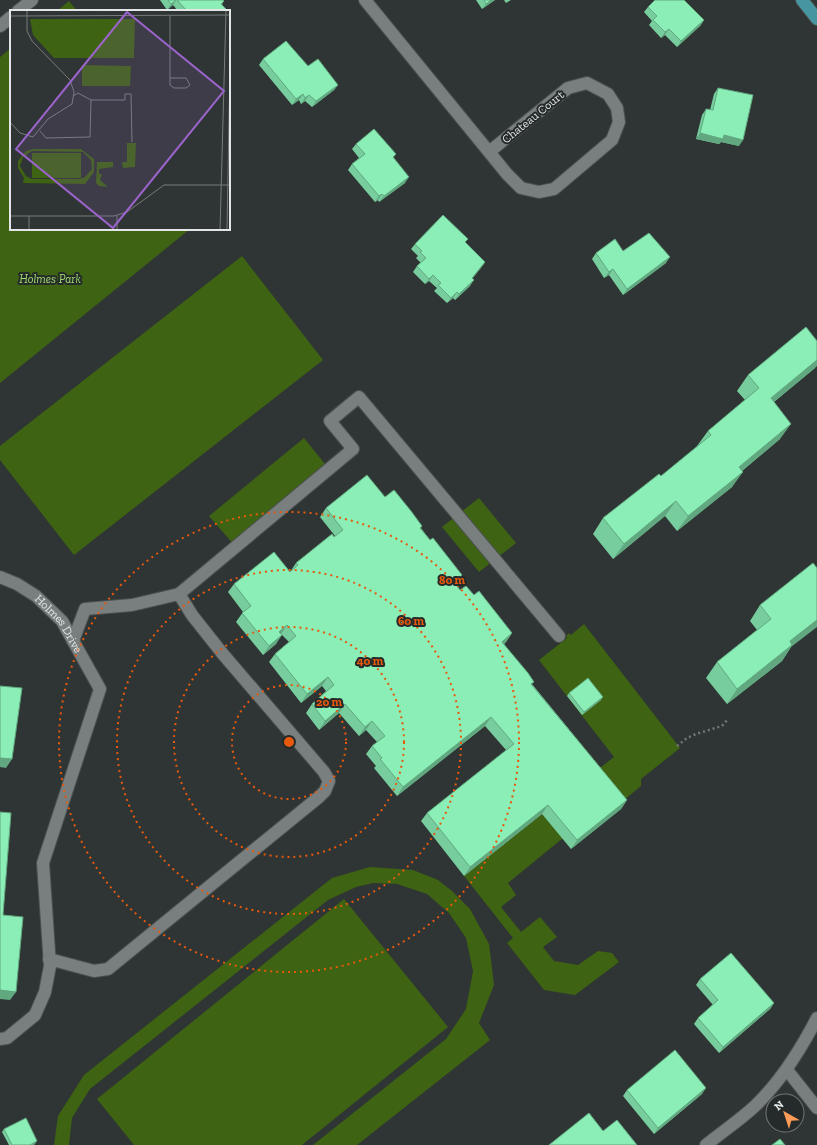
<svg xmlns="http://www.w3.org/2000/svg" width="817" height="1145" font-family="'Zilla Slab',serif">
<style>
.green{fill:#3e6312}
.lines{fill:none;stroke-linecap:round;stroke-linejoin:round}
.minor-casing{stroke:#4c5150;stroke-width:14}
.major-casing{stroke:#4c5150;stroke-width:14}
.path{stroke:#747978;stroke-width:2.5;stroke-dasharray:2 3;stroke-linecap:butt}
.minor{stroke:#787f7e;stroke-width:12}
.major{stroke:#4696a1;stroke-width:12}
.wall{fill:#77cd9d}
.shaded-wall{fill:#61a77f}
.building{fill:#8aeeb6;stroke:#61a77f}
.ring{fill:none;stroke:#e8590c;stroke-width:2;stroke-dasharray:2 4}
.labels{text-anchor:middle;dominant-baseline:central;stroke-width:4;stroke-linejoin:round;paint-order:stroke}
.street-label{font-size:12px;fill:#e2e6e6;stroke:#252b2a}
.park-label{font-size:12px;font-style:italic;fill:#a3dd6f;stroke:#252b2a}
.inset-road{fill:none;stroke:#777c7b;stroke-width:1}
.view{fill:#9a64cb;fill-opacity:0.15;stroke:#9a64cb;stroke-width:2}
.inset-edge{fill:none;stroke:#e2e6e6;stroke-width:2}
.centre{fill:#e8590c;stroke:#252b2a;stroke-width:2}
.ring-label{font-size:12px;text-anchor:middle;font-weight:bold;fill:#e8590c;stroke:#252b2a;stroke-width:4;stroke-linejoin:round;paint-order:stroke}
</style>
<rect width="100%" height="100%" fill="#2f3534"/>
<path class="green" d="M69 1 77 11H57Z
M11 48V229H190L0 383V57Z
M242 256 323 360 74 555 0 460V446Z
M304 438 329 469 235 546 209 516Z
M479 498 516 543 479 572 442 527Z
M584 624 680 748 641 779V786L618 805 592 774 614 757 539 660 567 638 566 636 569 633 571 635Z
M542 814 563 838 508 883 516 895 501 907 521 932 540 917 557 937 543 947 554 961 578 965 598 951 612 953 619 962 575 995 544 990 507 943 513 938 464 876Z
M370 867 413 870 438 880 452 891 470 909 489 944 494 985 479 1023 490 1040 357 1145H313L446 1039 466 1009 473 971 466 938 449 913 427 894 397 884 373 883 356 887 328 900 90 1089 72 1118 69 1145H54L58 1116 84 1075 332 878Z
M344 899 448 1027 302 1145H134L97 1099Z"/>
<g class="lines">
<defs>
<g id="minor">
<path d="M365 0 507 174 521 188 539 192 554 189 612 140 619 122 617 108 608 94 587 83 568 88 489 152"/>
<path d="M18 11 32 0"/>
<path d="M0 26 11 17"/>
<path id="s1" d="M0 577 17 584 36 596 62 621 100 689 43 863 50 966 45 992 35 1015 7 1038 0 1039"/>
<path d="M179 594 353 449 330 421 359 397 559 636"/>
<path d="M49 959 94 971 108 969 319 797 325 791 329 781 324 772 222 653 192 615 179 594 132 605 85 609 73 641"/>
<path d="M787 1070 817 1108"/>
<path d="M706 1145C722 1132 740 1120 755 1106 781 1081 800 1051 817 1018"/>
</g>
<path id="major" d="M802 0 817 19"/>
</defs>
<use href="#minor" class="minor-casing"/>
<use href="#major" class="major-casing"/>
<path class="path" d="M677 746 687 738 696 734 722 726 728 719"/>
<use href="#minor" class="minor"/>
<use href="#major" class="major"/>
</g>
<path class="wall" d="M160 0H224L222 5 225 11H178L173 5 167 10Z
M476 0H495L482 9Z
M504 0H511L506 3Z
M648 7 704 20 700 26 677 47 665 35 661 38 649 25 652 21 644 12Z
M263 59 308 66 338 85 334 90 312 107 305 101 301 104 299 100 292 105 259 65Z
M718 88 739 146 721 142 719 144 696 139 702 115 706 109 710 110 714 94Z
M356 144 396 154 393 158 405 183 379 202 378 200 375 202 348 170 352 164 359 158 352 149Z
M465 242 485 262 472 279 470 286 455 300 453 298 447 303 434 291 437 288 429 281 425 284 413 272 417 266 421 263 416 258 418 256 411 249 415 244Z
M623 251 666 263 623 295 609 275 604 278 592 259 596 253Z
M815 368 774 402 780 439 742 471 732 487 677 531 665 516 613 559 593 534 603 518 661 476 698 446H697L708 431 745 400 737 391 748 375Z
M385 497 422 526 421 528 430 540 462 575 455 584 460 590 474 595 512 633 506 642 504 644 532 684 627 800 621 809 571 849 542 814 464 876 421 821 427 813 506 750 485 726 397 796 374 768 376 766 366 754 372 746 377 742 366 730 359 736 339 713 319 730 306 713 312 704 326 691 322 686 301 703 269 662 275 654 289 642 281 634 276 644 263 655 236 622 243 612 228 592 234 584 290 572 296 563 334 537 335 536 320 517 326 508Z
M817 568 791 647 782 661 727 704 706 678 717 662 757 630 750 621 760 605Z
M569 693 601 700 582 715 567 696Z
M700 979 774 1003 770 1009 719 1053 694 1024 698 1018 713 1005 696 985Z
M627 1090 702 1094 654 1134 623 1096Z
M4 1129 35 1144 33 1145H9L2 1132Z"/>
<path class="shaded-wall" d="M176 0 173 5 167 10 171 4Z
M491 0H495L482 9 486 4Z
M704 20 700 26 677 47 681 41Z
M669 29 665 35 661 38 665 32Z
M338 85 334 90 312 107 316 101Z
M303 94 299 100 292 105 296 99Z
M309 95 305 101 301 104 305 98Z
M700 133 724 135 743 140 739 146 721 142 719 144 696 139Z
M409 177 405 183 379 202 384 196Z
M382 194 378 200 375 202 379 196Z
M670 257 666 263 623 295 627 289Z
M485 262 481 268 468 284 472 278Z
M613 269 609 275 604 278 609 272Z
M433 275 429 281 425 284 429 279Z
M474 280 470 286 455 300 459 294Z
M457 292 453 298 447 303 451 298Z
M817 360V366L815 368 760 413 771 398Z
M791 424 780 439 728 482 739 467Z
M743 472 732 487 677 531 688 516Z
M676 501 665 516 613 559 624 544Z
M462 575 456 583 448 590 454 582Z
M817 620V627L791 647 782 661 727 704 737 689 790 641Z
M287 625 281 634 273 641 279 632Z
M512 633 506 642 496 650 502 642Z
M282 635 276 644 263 655 269 646Z
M328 677 322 686 301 703 307 694Z
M603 697 601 700 582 715 584 712Z
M345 704 339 713 319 730 325 721Z
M491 717 485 726 397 796 403 787Z
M372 721 366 730 359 736 365 727Z
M0 758 12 759 6 768 0 767Z
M627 800 621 809 571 849 577 840Z
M548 805 542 814 464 876 470 867Z
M0 990 16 992 10 1000 0 999Z
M774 1003 770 1009 719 1053 723 1047Z
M706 1088 702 1094 654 1134 658 1128Z
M37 1141 35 1144 33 1145H30Z"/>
<path class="building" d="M168 0H176L171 4Z
M177 0H223L224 1 221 4 226 9 224 11H209L207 9 205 11H187Z
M484 0H491L486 4Z
M655 0H684L704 20 681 41 669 29 665 32 653 20 657 16 648 7Z
M286 41 308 66 318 59 338 85 316 101 309 95 305 98 303 94 296 99 263 59Z
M718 88 753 95 743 140 724 135 723 139 700 133 706 109 713 110Z
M374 129 396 154 393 157 409 177 384 196 382 194 379 196 352 164 365 154 356 144Z
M443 215 468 239 465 242 485 262 472 278 474 280 459 294 457 292 451 298 438 285 441 283 433 275 429 279 417 266 426 258 420 252 422 251 415 244Z
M649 233 670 257 627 289 613 269 609 272 596 253 615 239 623 251Z
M806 327 817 341V360L771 398 791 424 739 467 743 472 688 516 676 501 624 544 603 518 659 474 661 476 711 435 708 431 759 388 748 375Z
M367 475 385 497 394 490 411 511 422 526 420 528 430 540 433 538 462 575 454 582 460 590 466 586 474 595 479 591 512 633 502 642 528 673 534 682 531 684 627 800 577 840 548 805 470 867 427 813 514 744 491 717 403 787 380 759 382 758 372 746 385 736 372 721 365 727 345 704 325 721 312 704 334 685 328 677 307 694 275 654 296 636 287 625 279 632 282 635 269 646 242 613 251 606 234 584 274 552 290 572 298 565 296 563 332 534 334 537 343 530 326 508Z
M813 563 817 568V620L790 641 792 645 737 689 717 662 771 619 760 605Z
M588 678 603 697 584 712 569 693Z
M0 686 22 688 12 759 0 758Z
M0 812 11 813 3 915 23 917 16 992 0 990Z
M731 953 774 1003 723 1047 698 1018 718 1000 700 979Z
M675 1050 706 1088 658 1128 627 1090Z
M589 1113 603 1131 617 1120 637 1145H549Z
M26 1118 37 1141 30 1145H12L4 1129Z
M780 1139 785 1145H772Z"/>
<g class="ring">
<circle cx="289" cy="742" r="57"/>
<circle cx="289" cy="742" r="115"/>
<circle cx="289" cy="742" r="172"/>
<circle cx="289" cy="742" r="230"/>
</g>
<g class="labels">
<g class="street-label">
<text transform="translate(533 117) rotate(-39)">Chateau Court</text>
<text stroke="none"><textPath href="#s1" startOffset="77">Holmes Drive</textPath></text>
</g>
<g class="park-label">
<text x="50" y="279">Holmes Park</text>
</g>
</g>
<g transform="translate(10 10)">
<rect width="220" height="220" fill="#2f3534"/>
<path d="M20 9H125L124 48H44L23 25ZM72 55 121 56 120 76H72ZM117 133H126L125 157 113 158 112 152H117ZM23 139H71L84 149V162L75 174 13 173 14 168 8 158V151L16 141ZM22 141 73 142 81 150 82 159 75 167 70 169H22L16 166 10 156 13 147ZM22 143H71V168H22ZM87 152H103V157L89 159V164H92L90 170 98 177 89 176 86 173Z" fill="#3e6312" fill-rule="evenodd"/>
<path class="inset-road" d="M0 6 220 5M160 6V68H176L180 75 176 78H164L160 75V68M81 90H115V84H121L122 132M0 112 10 123 23 127 38 109 62 94 64 82 60 70 22 31 17 21V0M30 121 36 128 80 127 81 90 68 83 63 86M0 206H104L117 202 154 175H219M19 206V220M107 220V206M210 220 216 0M217 220 220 56"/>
<path class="view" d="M117 2 214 81 103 218 6 139Z"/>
<rect width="220" height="220" class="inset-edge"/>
</g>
<circle cx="289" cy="742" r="6" class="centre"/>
<g class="ring-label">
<text x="452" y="584">80 m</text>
<text x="411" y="625">60 m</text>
<text x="370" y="665">40 m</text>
<text x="329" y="706">20 m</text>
</g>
<g transform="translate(785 1113) rotate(321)"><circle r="19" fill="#252b2a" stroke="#717675"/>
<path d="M0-3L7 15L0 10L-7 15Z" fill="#fe9c57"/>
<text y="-6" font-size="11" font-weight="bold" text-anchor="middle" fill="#e2e6e6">N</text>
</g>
</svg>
